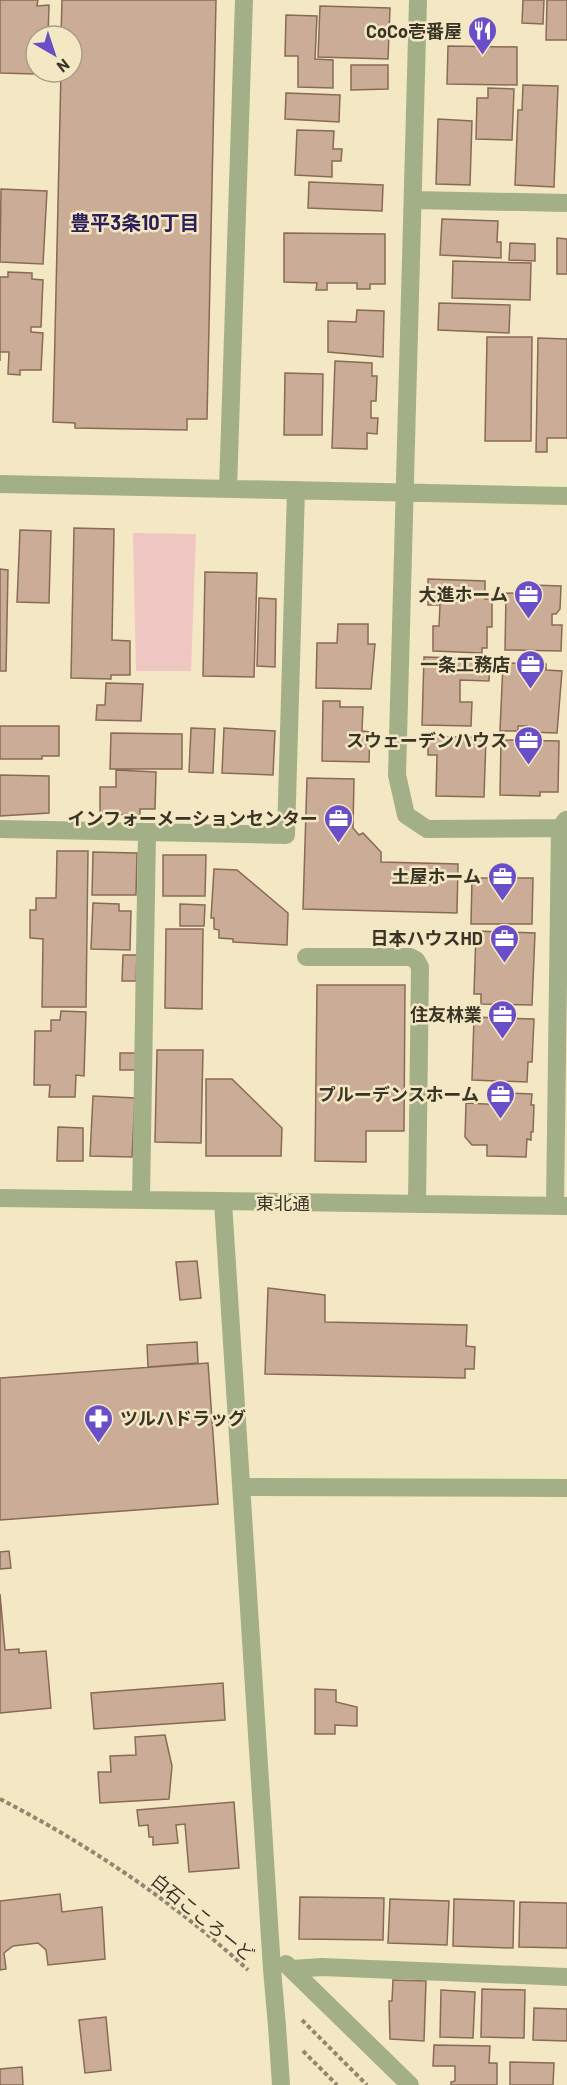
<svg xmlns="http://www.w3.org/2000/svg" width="567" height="2085" font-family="Barlow,'Noto Sans JP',sans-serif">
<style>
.green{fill:#f0c6c2}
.building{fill:#cbac96;stroke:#886b56;stroke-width:1.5}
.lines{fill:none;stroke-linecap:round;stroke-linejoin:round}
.path{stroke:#8f876f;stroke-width:4;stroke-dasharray:4.5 3;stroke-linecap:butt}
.minor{stroke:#a3b087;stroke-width:18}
.minor-bridge{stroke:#a3b087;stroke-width:18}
.labels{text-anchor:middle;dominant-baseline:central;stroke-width:5;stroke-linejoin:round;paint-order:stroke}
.poi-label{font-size:18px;font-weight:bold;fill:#393426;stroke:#f4e7c4;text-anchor:end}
.street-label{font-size:18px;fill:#393426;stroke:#f4e7c4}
.neighbourhood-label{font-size:20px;font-weight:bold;fill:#2c1f59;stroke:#f4e7c4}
</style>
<rect width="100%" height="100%" fill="#f4e7c4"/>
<path class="green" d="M133 533 196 534 191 671H136Z"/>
<path class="building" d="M0 0H38L37 6 49 5 48 36H36L35 74 0 73Z
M62 0H216L207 419H187V430L75 428V423L53 422 61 72H72V36H61Z
M523 0H544L543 24 522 23Z
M547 0H567V40H546Z
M320 6 390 8 388 59 318 57Z
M286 15 317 16 315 59 333 60V88L298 87V56H285Z
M448 46 517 47V85L447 84Z
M351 65H388V89L351 90Z
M523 85 558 86 554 187 515 185 518 110H522Z
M488 88 514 89 512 140 476 139 477 98H488Z
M286 93 340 95 339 122 285 119Z
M438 119 472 121 470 185 436 184Z
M297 130 334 131 333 149H342L341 161H332V177L295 175Z
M309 182 383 185 382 211 308 208Z
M1 189 47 191 43 264 0 262Z
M442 219 498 221 497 242H501V258L440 255Z
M284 233 385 234V284H370V289H357V283H327V290H316L317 283 284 282Z
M557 238 567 239V274H557Z
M510 243 535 244V261L509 260Z
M453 261 531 263 530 300 452 298Z
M8 272 32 273V279L43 280 41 327H31V332L43 333 41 370H20V375L8 374 9 352H0V361V277H8Z
M439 303 510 305 509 333 438 330Z
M357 310 384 311 383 357 328 352V321L356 322Z
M487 337H532L531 441H485Z
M538 338 567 339V438H547V452H536Z
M335 361 372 363V376H377L376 401H371V418H378L377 434 367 433V449L332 448Z
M285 373 323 374 322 435H284Z
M74 528 114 529 112 640 130 641V675H111V679L71 678Z
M20 530 51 531 49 603 17 602Z
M0 569 8 570 6 671H0Z
M205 572 257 573 254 677 203 676Z
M428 579 485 581V599H492V627H487V648H482V653L433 651V626H439L440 605H428Z
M532 585 561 586 560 609 556 614H552V625H562L561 651 505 650 506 593 532 594Z
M259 598 276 599 275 667 257 666Z
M338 624H368V644H375L371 689 316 688 317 643H337Z
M424 657 490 659 489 681 460 680V702H472L471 726 422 725Z
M503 663 546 664V670L562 671 557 733 527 732V726H518V731H500Z
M106 683 143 684 141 721 96 720 97 705H105Z
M323 701H340V707H363L362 731 370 732 369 762 322 761Z
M0 726H59V756H42V759H0Z
M191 728 215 729 213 773 189 772Z
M224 728 275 731 273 775 222 773Z
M111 733 182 734V769H110Z
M428 736 486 738 484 797 436 796 437 755H428Z
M501 740 559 741 558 792H540V796L500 795Z
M116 770 156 772 155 809H140V815L100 814V787H116Z
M0 775 49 776V813L0 816Z
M307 778 354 779 353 828 359 835 363 833 381 852V862L458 864 457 913 303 909Z
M57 851H88L86 1007H42L43 939 30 938V910H36V898H56Z
M93 852 137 853 136 895H92Z
M163 855H206L205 896H163Z
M214 869 237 870 288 913 287 945 233 942V939L219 938V930L214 929V918H211Z
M472 878H533L532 924H471Z
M93 903 119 904V911H131L130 950 91 949Z
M180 904 205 905 204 926H180Z
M166 929H203L202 1009 165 1008Z
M476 931 535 933 532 1005 481 1004V994H474Z
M123 955H137L136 981H122Z
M317 985H405L404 1131H366V1162L315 1161Z
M61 1011 86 1012 84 1076 76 1075 75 1097H49L50 1085H34L35 1031H51V1020H60Z
M474 1017 534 1019 532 1062H528L527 1082 472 1080Z
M157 1050H203L201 1143 155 1142Z
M120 1053H136V1070H120Z
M206 1079H232L282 1128 281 1156H206Z
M505 1093 532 1094 531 1105H534L533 1132H531V1140L527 1139 526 1157 487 1156V1145H472L465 1137 466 1103 505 1105Z
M93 1096 135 1098 132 1157 90 1156Z
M58 1127 83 1128V1161H57Z
M197 1261 201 1298 180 1300 176 1262Z
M268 1288 325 1295V1322L467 1325 466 1346 475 1347 474 1369H465V1378L265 1374Z
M197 1342 198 1363 148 1367 147 1345Z
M208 1363 218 1504 0 1520V1378Z
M9 1551 11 1568 0 1569V1552Z
M0 1594 5 1650 19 1649V1653L46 1651 51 1708 0 1713Z
M223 1683 225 1720 94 1729 91 1693Z
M315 1689 336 1690V1702L357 1707V1726L335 1725V1734H315Z
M165 1735 172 1766 169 1799 100 1803 98 1772H111L110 1756 136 1755 135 1737Z
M234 1802 239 1868 189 1872 185 1824 176 1825 178 1843 153 1845V1837H149L148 1825 139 1826 137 1810Z
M60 1894 62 1912 102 1907 105 1959 48 1965 46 1950 38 1943 13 1946 4 1953 6 1969 0 1970V1901Z
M300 1897 384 1898 383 1940 299 1939Z
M390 1899 449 1901 447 1945 388 1943Z
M454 1899 514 1901 513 1948 453 1946Z
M520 1902 567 1903V1948L519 1947Z
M393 1980 426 1981 424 2041 390 2039 389 2001H392Z
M482 1989 525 1990 524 2038 481 2037Z
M441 1990 475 1992 473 2038 440 2037Z
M534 2008 567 2009V2041L533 2040Z
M106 2017 111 2070 85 2073 79 2020Z
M434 2045 490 2046 489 2063H497V2085H451V2082L455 2081V2066H433Z
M510 2062 554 2063 553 2085H510Z
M22 2067 23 2085H0V2069Z"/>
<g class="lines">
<path class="path" d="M0 1799C89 1845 174 1902 248 1970
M302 2020 367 2085
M303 2051 337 2085"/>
<path class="minor" d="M418 0 397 775 406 815 427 829 560 828
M413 200 567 203
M0 484 567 496
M228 489 244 0
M0 829 286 835 296 490
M306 957H410L416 960 420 967 417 1204
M0 1198 567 1206
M141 1200 147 832
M223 1202 272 1969
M555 1206 560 828 566 820
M242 1487 567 1488
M286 1964 410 2085
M292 1969 322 1967 567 1977
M277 2026 281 2085"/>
<path class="minor-bridge" d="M272 1969 277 2026"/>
</g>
<defs>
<symbol id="restaurant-pin" viewBox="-11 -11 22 30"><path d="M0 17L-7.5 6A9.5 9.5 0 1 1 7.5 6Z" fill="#6a4ec7" stroke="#f4e7c4"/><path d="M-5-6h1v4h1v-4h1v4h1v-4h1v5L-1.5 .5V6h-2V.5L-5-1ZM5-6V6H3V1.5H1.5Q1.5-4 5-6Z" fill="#fff"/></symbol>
<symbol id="office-pin" viewBox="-11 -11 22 30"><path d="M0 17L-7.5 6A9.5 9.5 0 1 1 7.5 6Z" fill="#6a4ec7" stroke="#f4e7c4"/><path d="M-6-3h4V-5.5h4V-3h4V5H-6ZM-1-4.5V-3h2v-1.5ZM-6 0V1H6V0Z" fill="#fff"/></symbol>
<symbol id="pharmacy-pin" viewBox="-11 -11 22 30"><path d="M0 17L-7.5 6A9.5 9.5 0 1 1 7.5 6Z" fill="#6a4ec7" stroke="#f4e7c4"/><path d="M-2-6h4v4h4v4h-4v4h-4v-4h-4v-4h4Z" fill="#fff"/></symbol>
</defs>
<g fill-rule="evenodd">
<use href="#restaurant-pin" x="466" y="14" width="33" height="45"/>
<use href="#office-pin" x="512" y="578" width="33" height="45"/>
<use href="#office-pin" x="514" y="648" width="33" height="45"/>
<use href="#office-pin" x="512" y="724" width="33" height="45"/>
<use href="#office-pin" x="322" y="802" width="33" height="45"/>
<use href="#office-pin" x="486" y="860" width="33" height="45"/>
<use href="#office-pin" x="488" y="922" width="33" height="45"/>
<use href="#office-pin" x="486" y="998" width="33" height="45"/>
<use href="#office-pin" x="484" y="1078" width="33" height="45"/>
<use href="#pharmacy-pin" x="82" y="1402" width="33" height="45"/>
</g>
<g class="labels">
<g class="poi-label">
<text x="462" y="31">CoCo壱番屋</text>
<text x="508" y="594">大進ホーム</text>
<text x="510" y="664">一条工務店</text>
<text x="508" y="740">スウェーデンハウス</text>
<text x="318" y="818">インフォーメーションセンター</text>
<text x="481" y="876">土屋ホーム</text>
<text x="483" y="938">日本ハウスHD</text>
<text x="482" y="1014">住友林業</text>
<text x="479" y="1094">プルーデンスホーム</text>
<text x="120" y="1418" text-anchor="start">ツルハドラッグ</text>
</g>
<g class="street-label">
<text x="283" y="1203">東北通</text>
<text transform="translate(203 1917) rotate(39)">白石こころーど</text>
</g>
<g class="neighbourhood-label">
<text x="135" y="222">豊平3条10丁目</text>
</g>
</g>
<g transform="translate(54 54) rotate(141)"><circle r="28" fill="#f4e7c4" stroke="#a99f85" stroke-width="1.5"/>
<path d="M0-4.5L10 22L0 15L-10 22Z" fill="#6a4ec7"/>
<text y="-9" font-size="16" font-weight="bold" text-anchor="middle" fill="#393426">N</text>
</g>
</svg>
